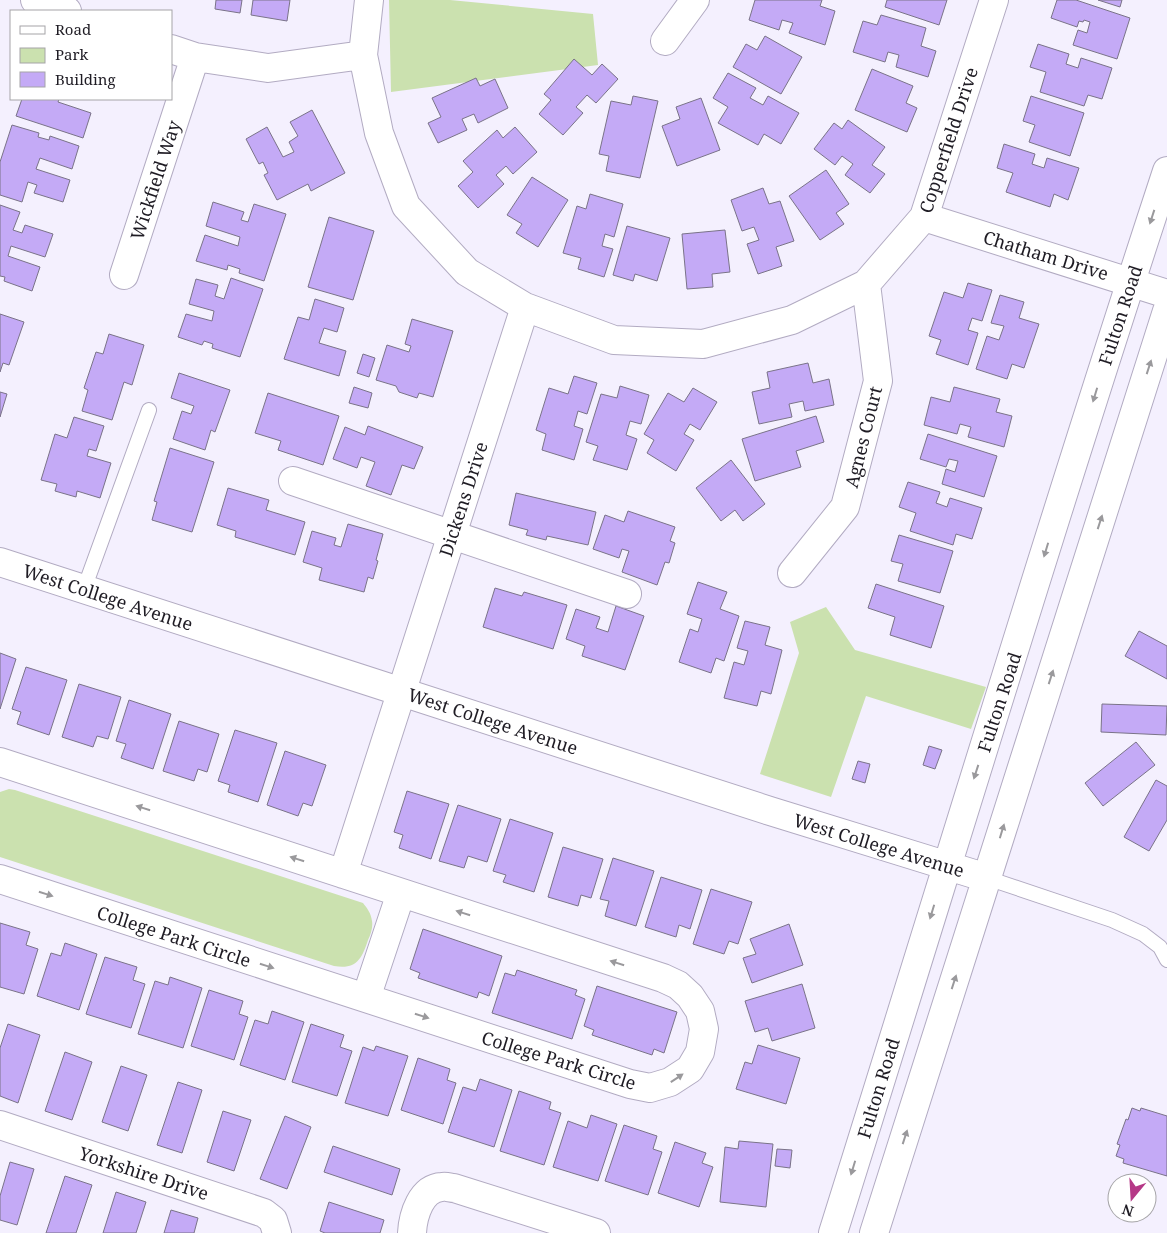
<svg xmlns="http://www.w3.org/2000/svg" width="1167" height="1233" font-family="'Noto Serif',serif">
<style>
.green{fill:#cbe1af}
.building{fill:#c4aaf6;stroke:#7a7388}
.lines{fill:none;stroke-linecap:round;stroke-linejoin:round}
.lane-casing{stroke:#b2abc2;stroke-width:16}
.street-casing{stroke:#b2abc2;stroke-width:30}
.secondary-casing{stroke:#b2abc2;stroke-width:30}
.lane{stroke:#fff;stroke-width:14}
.street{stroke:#fff;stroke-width:28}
.secondary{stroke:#fff;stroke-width:28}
.oneway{fill:#9a999c}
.labels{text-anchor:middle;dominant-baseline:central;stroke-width:4.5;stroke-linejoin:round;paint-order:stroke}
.street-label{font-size:18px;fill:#1f1c24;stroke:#fff}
</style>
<rect width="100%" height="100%" fill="#f4f0fe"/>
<path class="green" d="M389 0H450L593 14 598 65 391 92Z
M826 607 855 650 986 687 971 729 866 696 831 797 760 774 799 653 790 622Z
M9 789 15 790 363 903C367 908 371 913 372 921 373 927 371 934 368 940 362 959 356 970 334 966L0 857V792Z"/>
<path class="building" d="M216 0H242L240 13 215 9Z
M253 0H290L287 21 251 15Z
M755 0H822L820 6 835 11 825 45 789 33 793 23 782 20 779 30 749 20Z
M887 0H947L939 25 885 7Z
M1057 0H1076L1130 18 1117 59 1073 45 1078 30 1087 33 1090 22 1084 20 1083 22 1079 21 1077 27 1051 18Z
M1098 0H1122L1120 7Z
M881 15 926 28 921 46 936 51 928 77 896 67 899 55 888 52 885 62 853 52 863 21 877 25Z
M765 36 802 57 781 94 733 67 746 44 757 50Z
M1038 44 1069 54 1066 64 1078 68 1081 58 1112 68 1102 99 1088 95 1084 106 1040 92 1046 72 1030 67Z
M574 59 592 75 602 64 618 79 596 103 587 95 576 107 583 113 563 135 539 114 551 100 544 94Z
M872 69 913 86 906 103 917 108 907 132 855 110Z
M728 73 756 88 750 98 763 105 768 96 799 113 781 144 764 134 758 145 718 123 728 107 713 98Z
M476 78 480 86 495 79 508 108 478 123 474 114 462 119 467 130 438 143 428 123 441 117 432 98Z
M633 96 658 101 640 178 606 171 609 156 599 154 611 101 631 105Z
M1031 96 1084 113 1070 156 1029 142 1035 125 1023 121Z
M701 98 720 150 677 166 662 126 680 119 676 107Z
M22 99H59L58 102 91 113 83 138 16 116Z
M312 110 345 173 311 191 308 184 277 200 264 175 268 173 263 162 259 164 246 139 267 127 283 157 294 152 289 142 298 136 290 122Z
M848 120 885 147 872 165 885 174 870 193 845 175 853 164 842 156 835 165 814 149 834 123 842 129Z
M12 125 39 133 38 137 49 140 50 136 79 146 72 169 40 158 36 169 70 180 63 202 34 193 37 185 28 182 22 202 0 195V162Z
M515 127 537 152 513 174 506 166 496 175 504 184 478 208 458 186 473 172 463 161 497 130 503 138Z
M1004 144 1035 154 1032 164 1044 168 1047 158 1079 168 1068 200 1054 194 1050 207 1006 192 1013 173 997 168Z
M826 170 849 204 836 213 844 224 820 240 789 196Z
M532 177 568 200 538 247 516 233 522 224 507 215Z
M763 188 769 204 780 201 794 241 776 247 782 266 758 274 747 244 759 240 754 227 742 231 731 200Z
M590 194 623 204 614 237 605 234 602 246 613 249 604 277 578 269 581 258 563 253 577 206 586 209Z
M213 202 244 212 241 220 248 222 254 204 286 214 264 281 239 273 240 269 228 265 227 270 196 261 205 235 238 246 240 237 206 226Z
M0 205 20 212 13 230 22 233 25 225 53 234 45 257 11 246 8 256 40 267 32 291 4 281 5 277 0 276Z
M329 217 374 231 353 300 308 287Z
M627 226 670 238 657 281 635 274 633 281 613 275Z
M725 230 730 272 712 274 713 287 687 289 682 234Z
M231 278 263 289 240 357 212 348 213 344 204 341 202 345 178 337 186 314 212 321 214 311 189 304 196 279 218 285 215 296 224 299Z
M968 283 992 290 982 321 972 318 968 330 978 333 968 365 936 354 941 340 929 336 944 292 963 298Z
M1000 295 1024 302 1019 318 1039 324 1024 368 1012 364 1007 379 976 369 987 336 999 340 1004 326 991 323Z
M315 299 344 308 337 332 324 328 319 343 346 351 339 376 284 359 298 317 309 320Z
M0 314 24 322 9 365 3 363 0 372Z
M412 319 453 331 433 397 419 393 417 398 399 392 396 386 376 380 387 345 409 352 411 346 405 344Z
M109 334 144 345 132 385 124 382 112 420 82 411 88 390 84 388 96 352 103 354Z
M363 354 375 358 369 377 357 373Z
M808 363 813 383 829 379 834 405 805 411 803 401 789 404 792 417 759 424 752 392 770 388 767 372Z
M179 373 230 390 215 432 211 430 205 450 173 439 182 411 191 414 194 406 171 398Z
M574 376 597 383 587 414 578 411 574 426 583 429 574 460 542 450 546 434 536 430 549 388 568 394Z
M620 386 649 395 641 424 630 421 626 435 637 439 627 470 593 460 598 446 586 442 601 394 617 398Z
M354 387 372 393 368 408 349 403Z
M954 387 1000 399 996 412 1012 416 1004 447 968 437 971 427 960 424 957 434 924 425 931 397 950 402Z
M693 388 717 402 700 430 690 424 684 434 694 440 676 471 647 453 654 440 644 434 668 393 684 402Z
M0 392 7 394 0 417Z
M268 393 339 416 323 465 278 450 281 441 255 433Z
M816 416 824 442 796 451 801 467 755 481 742 439Z
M74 417 104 426 96 451 89 449 87 456 111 463 100 498 77 491 76 497 55 491 57 484 41 480 55 434 67 438Z
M368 426 423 447 414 469 402 465 391 495 366 486 375 462 361 457 357 468 333 459 345 427 365 435Z
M928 434 997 456 984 497 942 484 946 469 955 472 958 461 949 459 946 467 920 459Z
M170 448 214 462 192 532 152 520 157 502 154 501Z
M731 460 765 504 743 521 735 510 721 521 696 488Z
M908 482 940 492 936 503 947 507 950 498 982 508 972 539 956 534 953 545 910 531 916 513 899 507Z
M228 488 269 500 266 510 305 522 295 555 235 537 236 531 217 525Z
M516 493 596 512 588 545 547 536 546 540 526 535 528 530 509 525Z
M628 511 675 527 670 541 675 543 669 563 665 562 657 585 622 572 629 551 622 549 619 558 593 549 605 515 624 522Z
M348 524 383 534 376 560 378 561 373 579 368 577 364 592 319 580 322 568 303 562 312 531 336 538 334 545 341 547Z
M899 535 953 551 940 593 898 581 903 564 891 561Z
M698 582 727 592 720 609 739 616 724 661 716 658 711 673 679 662 690 629 698 632 702 619 687 614Z
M876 584 944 606 931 648 890 635 895 617 868 608Z
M495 588 522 596 524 592 567 605 553 649 483 627Z
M616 606 644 616 625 670 582 656 585 646 566 639 576 609 600 617 596 628 608 632Z
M745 621 770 627 765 645 782 650 771 694 761 691 757 706 724 698 734 662 744 665 748 651 737 648Z
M1139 631 1167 646V679L1125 656Z
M0 653 16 659 0 709Z
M26 667 67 680 49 735 17 724 21 712 12 709Z
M79 684 121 697 108 739 97 736 93 747 62 737Z
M129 700 171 714 153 769 121 758 126 744 116 741Z
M1102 704 1167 706 1166 735 1101 732Z
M179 721 219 734 207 772 198 769 194 781 163 771Z
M235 730 277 743 258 802 228 792 230 785 218 781Z
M1136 742 1155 765 1103 806 1085 783Z
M929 746 942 750 935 769 923 765Z
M285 751 326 765 312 806 303 803 298 816 267 805Z
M858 761 870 764 865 783 852 779Z
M1156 780 1167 786V820L1149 851 1124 837Z
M407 791 449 804 431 859 399 848 403 835 394 832Z
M458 805 501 819 487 862 468 856 464 868 439 861Z
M510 819 553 833 534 892 503 882 506 875 493 871Z
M563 847 603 859 591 898 581 895 578 906 548 897Z
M613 858 654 871 636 926 605 916 609 901 600 899Z
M661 877 702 890 690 929 679 925 676 937 645 927Z
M711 889 752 902 738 944 729 941 724 954 693 944Z
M0 923 30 932 26 945 38 949 24 994 0 987Z
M789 924 803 965 752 983 743 958 756 954 750 939Z
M423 929 502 956 489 996 479 992 477 998 418 978 420 973 410 969Z
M65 943 97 954 79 1010 37 996 51 953 61 956Z
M105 957 137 967 133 980 145 984 131 1028 86 1014Z
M517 970 577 990 575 995 585 999 572 1039 492 1013 505 973 515 976Z
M170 977 202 988 183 1048 138 1034 155 981 168 985Z
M802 984 815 1028 772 1041 768 1028 755 1032 745 1001Z
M597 986 677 1012 664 1053 654 1049 652 1055 592 1035 594 1030 584 1026Z
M209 990 243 1001 239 1014 248 1017 234 1060 191 1046Z
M272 1011 304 1022 285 1080 240 1065 255 1020 268 1024Z
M8 1024 40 1035 18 1103 0 1096V1048Z
M311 1024 344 1035 340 1047 352 1051 337 1096 292 1082Z
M758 1045 800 1058 786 1104 736 1089 745 1062 752 1064Z
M376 1046 408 1056 388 1116 345 1103 363 1047 374 1051Z
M65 1052 92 1062 72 1120 45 1111Z
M418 1058 450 1069 447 1080 456 1083 443 1124 401 1110Z
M121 1066 147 1075 128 1131 102 1122Z
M480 1079 512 1090 494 1147 448 1132 463 1087 476 1091Z
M178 1082 202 1090 182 1153 157 1145Z
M519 1091 551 1102 549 1109 561 1113 544 1165 500 1151Z
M1132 1108 1140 1111 1141 1108 1167 1116V1176L1123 1163 1124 1159 1116 1156 1120 1145 1117 1144 1126 1119 1128 1120Z
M223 1111 251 1120 234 1171 207 1162Z
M591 1115 617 1124 598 1181 553 1167 568 1121 587 1128Z
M285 1116 311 1127 287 1189 260 1179Z
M624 1125 657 1136 653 1149 662 1152 648 1195 605 1181Z
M739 1141 773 1144 766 1207 720 1202 725 1147 738 1149Z
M675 1142 706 1153 702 1163 713 1167 699 1207 658 1193Z
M333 1146 400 1169 392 1195 324 1172Z
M777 1149 792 1150 790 1168 775 1166Z
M10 1162 34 1169 17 1225 0 1220V1196Z
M65 1176 92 1185 76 1233H46Z
M116 1192 146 1202 136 1233H103Z
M329 1202 384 1220 380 1233H325L320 1231Z
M171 1210 198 1218 194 1233H164Z"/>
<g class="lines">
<defs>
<path id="lane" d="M84 589 149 410
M987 878 1112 920 1143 934 1160 947 1167 960"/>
<path id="street" d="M35 0 67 11
M369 0 363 55 379 133 406 206 467 272 525 307 614 340 703 344 792 320 866 284 924 217 994 0
M665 41 695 0
M171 49 195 57 268 68 363 55
M924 217 1167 294
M124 275 195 57
M293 481 627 594
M792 573 845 507 878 381 866 284
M0 762 663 978 678 985 690 996 700 1011 704 1029 700 1052 690 1069 670 1082 650 1088 630 1084 0 879
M343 874 525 307
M366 998 401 893
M0 1125 264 1213 273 1220 277 1233
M412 1233C413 1215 421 1188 442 1187 446 1186 451 1188 454 1188L596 1233"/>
<path id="secondary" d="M0 562 770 811 987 878
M833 1233C944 879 1051 524 1167 171
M874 1233 1167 311"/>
</defs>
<use href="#lane" class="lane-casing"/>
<use href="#street" class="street-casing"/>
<use href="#secondary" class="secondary-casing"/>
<use href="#lane" class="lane"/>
<use href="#street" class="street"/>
<use href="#secondary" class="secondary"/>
</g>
<defs><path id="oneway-solid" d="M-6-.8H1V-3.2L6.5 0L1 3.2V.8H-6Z" transform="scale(1.25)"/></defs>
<g class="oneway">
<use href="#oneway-solid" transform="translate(1152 217) rotate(108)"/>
<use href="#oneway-solid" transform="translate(1149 367) rotate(-72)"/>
<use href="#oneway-solid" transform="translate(1095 395) rotate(107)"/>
<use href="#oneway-solid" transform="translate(1100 522) rotate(-72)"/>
<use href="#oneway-solid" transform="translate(1046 550) rotate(107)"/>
<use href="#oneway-solid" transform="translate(1051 677) rotate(-72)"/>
<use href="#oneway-solid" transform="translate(976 772) rotate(108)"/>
<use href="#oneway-solid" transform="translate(143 808) rotate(-162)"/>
<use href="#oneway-solid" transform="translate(1002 831) rotate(-73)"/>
<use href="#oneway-solid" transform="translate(297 859) rotate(-162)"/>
<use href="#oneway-solid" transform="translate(46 894) rotate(18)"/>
<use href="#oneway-solid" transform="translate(932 912) rotate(107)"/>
<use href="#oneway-solid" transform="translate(463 913) rotate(-162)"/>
<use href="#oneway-solid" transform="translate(617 963) rotate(-162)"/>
<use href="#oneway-solid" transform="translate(267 966) rotate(18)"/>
<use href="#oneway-solid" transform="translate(954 982) rotate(-72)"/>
<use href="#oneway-solid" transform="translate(422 1016) rotate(18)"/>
<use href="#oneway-solid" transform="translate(677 1078) rotate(-34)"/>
<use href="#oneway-solid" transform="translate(905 1137) rotate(-72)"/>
<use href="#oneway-solid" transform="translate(853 1168) rotate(107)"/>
</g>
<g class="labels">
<g class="street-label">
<text transform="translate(948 140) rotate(-72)">Copperfield Drive</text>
<text transform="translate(155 180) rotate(-72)">Wickfield Way</text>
<text transform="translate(1046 255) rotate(17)">Chatham Drive</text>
<text transform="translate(1120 315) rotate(-72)">Fulton Road</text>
<text transform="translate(863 437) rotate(-76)">Agnes Court</text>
<text transform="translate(463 499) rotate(-72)">Dickens Drive</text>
<text transform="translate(108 597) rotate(18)">West College Avenue</text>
<text transform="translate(999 702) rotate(-72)">Fulton Road</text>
<text transform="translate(493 721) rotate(18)">West College Avenue</text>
<text transform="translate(879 845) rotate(17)">West College Avenue</text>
<text transform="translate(174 936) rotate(18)">College Park Circle</text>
<text transform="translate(559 1060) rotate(17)">College Park Circle</text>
<text transform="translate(878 1088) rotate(-73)">Fulton Road</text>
<text transform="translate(144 1173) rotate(18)">Yorkshire Drive</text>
</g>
</g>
<rect x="10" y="10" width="162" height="90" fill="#ffffff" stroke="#a5a4a7"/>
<rect x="20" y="26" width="25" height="8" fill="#ffffff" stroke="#a5a4a7"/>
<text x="55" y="35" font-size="15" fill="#1f1c24">Road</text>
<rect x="20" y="48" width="25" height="15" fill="#cbe1af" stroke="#a5a4a7"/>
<text x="55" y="60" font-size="15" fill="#1f1c24">Park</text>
<rect x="20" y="72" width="25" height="15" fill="#c4aaf6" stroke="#a5a4a7"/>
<text x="55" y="85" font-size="15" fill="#1f1c24">Building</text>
<g transform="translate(1132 1198) rotate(198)"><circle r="24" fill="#ffffff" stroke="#a5a4a7"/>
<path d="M0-4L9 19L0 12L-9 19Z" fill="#b53887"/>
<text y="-8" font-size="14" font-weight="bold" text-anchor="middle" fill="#1f1c24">N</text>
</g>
</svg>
